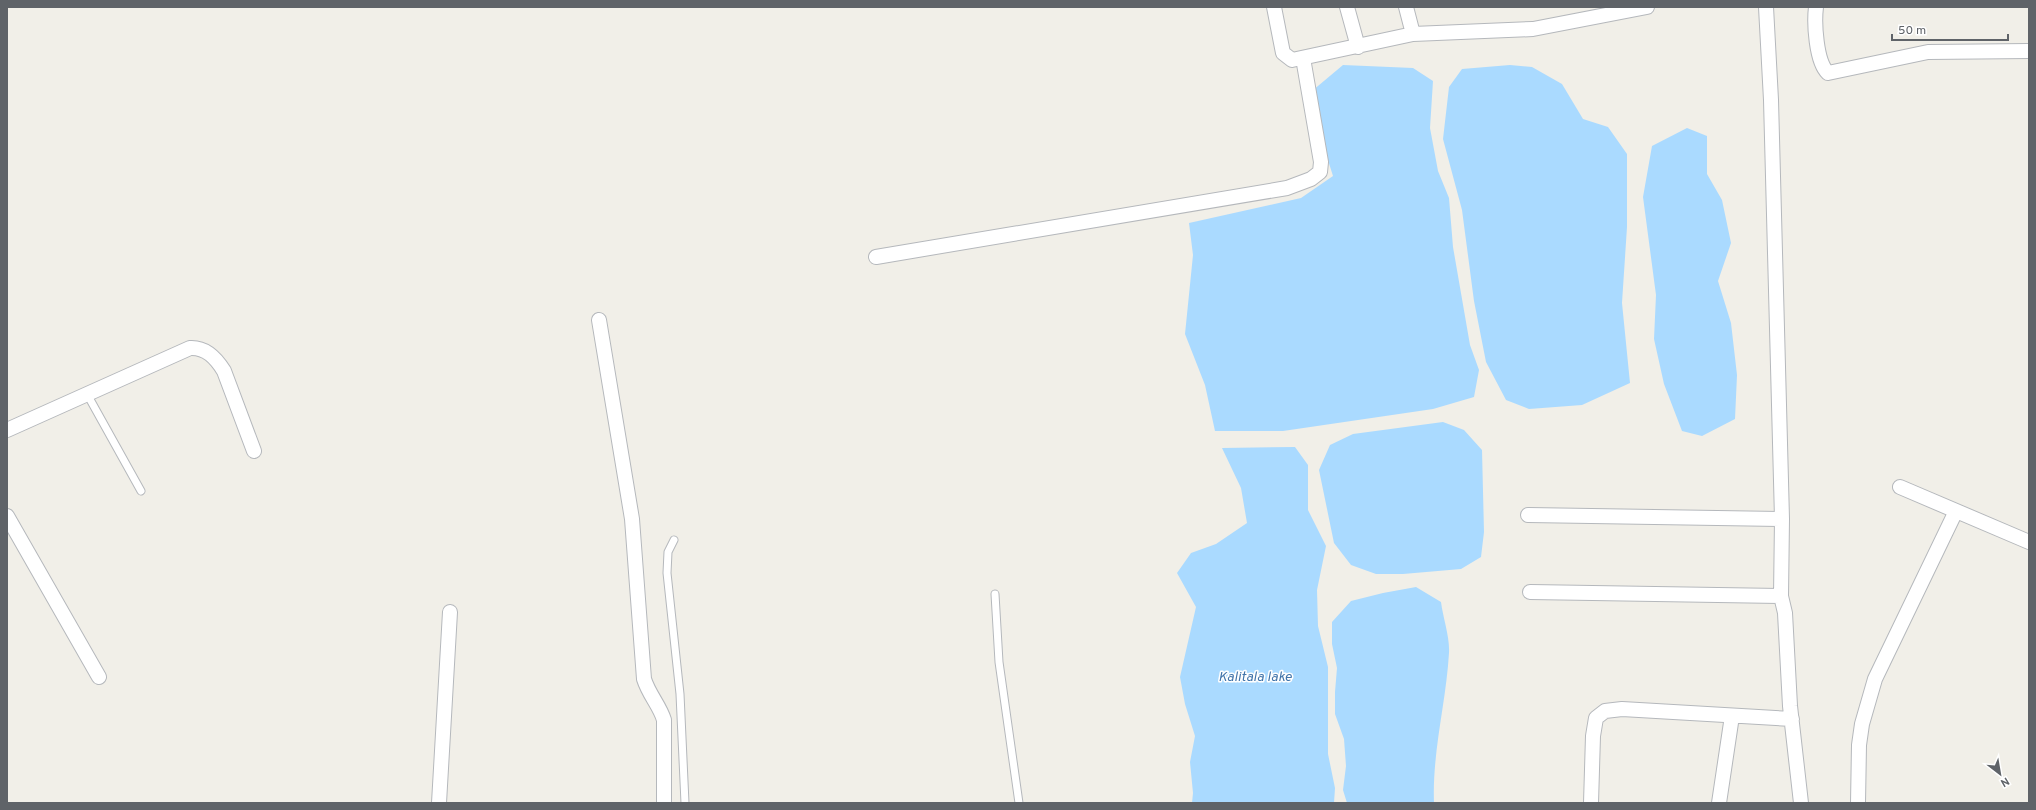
<svg xmlns="http://www.w3.org/2000/svg" width="2036" height="810" font-family="Overpass,sans-serif">
<style>
.water{fill:#aadaff}
.lines{fill:none;stroke-linecap:round;stroke-linejoin:round}
.service-casing{stroke:#b5b8bc;stroke-width:9}
.minor-casing{stroke:#b5b8bc;stroke-width:16}
.service{stroke:#fff;stroke-width:7}
.minor{stroke:#fff;stroke-width:14}
.labels{text-anchor:middle;dominant-baseline:central;stroke-width:3;stroke-linejoin:round;paint-order:stroke}
.water-label{font-size:14px;font-style:italic;fill:#4174aa;stroke:#fff}
</style>
<rect width="100%" height="100%" fill="#f1efe8"/>
<path class="water" d="M1343 65 1413 68 1433 81 1430 128 1438 171 1449 198 1453 247 1470 345 1479 370 1474 397 1433 409 1283 431H1215L1205 385 1185 334 1193 255 1189 223 1301 198 1333 176 1319 132 1312 91Z
M1510 65 1532 67 1562 84 1583 119 1608 127 1627 154V227L1622 303 1630 383 1582 405 1529 409 1506 400 1486 362 1474 301 1462 210 1443 139 1449 87 1462 69Z
M1687 128 1707 136V174L1722 200 1731 243 1718 281 1731 323 1737 375 1735 419 1702 436 1682 431 1664 384 1654 339 1656 295 1643 197 1652 146Z
M1443 422 1464 430 1482 450 1484 532 1481 557 1461 569 1403 574H1376L1351 565 1334 543 1319 470 1330 445 1353 434Z
M1295 447 1308 465V510L1326 546 1317 590 1318 626 1328 667V754L1335 788 1334 803H1192L1193 793 1190 762 1195 736 1185 704 1180 677 1196 607 1177 573 1191 553 1216 544 1247 523 1241 488 1222 448Z
M1416 587 1441 602C1443 618 1450 637 1449 653 1446 704 1432 752 1434 803H1347L1343 790 1346 766 1344 739 1335 714V692L1337 668 1332 644V622L1351 601 1383 593Z"/>
<g class="lines">
<defs>
<path id="service" d="M87 394 141 491
M674 540 668 552 667 573 680 694 685 803
M995 594 999 662 1019 803"/>
<path id="minor" d="M1274 7 1283 53 1292 60 1413 34 1533 29 1647 7
M1347 7 1358 47
M1406 7 1413 34
M1766 7 1771 100 1782 519 1781 596 1785 613 1790 706 1801 803
M1816 7C1814 23 1816 62 1828 73L1928 52 2029 51
M876 257 1287 188 1311 179 1320 172 1321 162 1303 58
M599 320 632 519 644 679C649 695 660 706 664 720V803
M7 430 190 348C206 347 216 358 224 371L254 451
M1900 487 2029 542
M1528 515 1782 519
M7 516 99 677
M1530 592 1781 596
M439 803 450 612
M1591 803 1593 736 1596 718 1605 711 1622 709 1792 719
M1719 803 1732 716
M1858 803 1859 745 1862 724 1875 679 1956 511"/>
</defs>
<use href="#service" class="service-casing"/>
<use href="#minor" class="minor-casing"/>
<use href="#service" class="service"/>
<use href="#minor" class="minor"/>
</g>
<g class="labels">
<g class="water-label">
<text x="1255" y="677">Kalitala lake</text>
</g>
</g>
<rect width="2036" height="810" fill="none" stroke="#5f6368" stroke-width="16"/>
<g transform="translate(2000 774) rotate(149)" stroke="#ffffff" stroke-width="3" paint-order="stroke">
<path d="M0-3L7 15L0 10L-7 15Z" fill="#5f6368"/>
<text y="-6" font-size="11" font-weight="bold" text-anchor="middle" fill="#5f6368">N</text>
</g>
<path d="M1892 34v6h116v-6" fill="none" stroke="#5f6368" stroke-width="2"/>
<text x="1898" y="34" font-size="12" fill="#5f6368" stroke="#ffffff" stroke-width="3" paint-order="stroke">50 m</text>
</svg>
